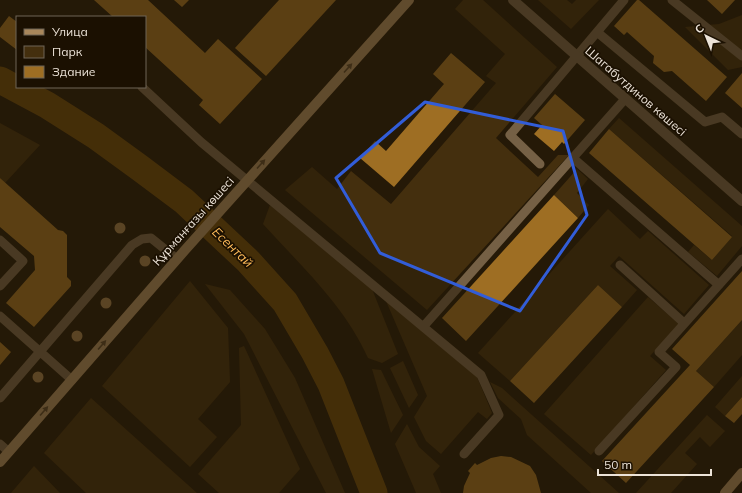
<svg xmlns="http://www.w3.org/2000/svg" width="742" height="493" font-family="Mulish,sans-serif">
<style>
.green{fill:#442f0e}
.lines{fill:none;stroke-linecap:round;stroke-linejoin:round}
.river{stroke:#6c480b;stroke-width:27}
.building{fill:#9e6e23}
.lane{stroke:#756045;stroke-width:9}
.street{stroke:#756045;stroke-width:10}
.secondary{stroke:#a9875b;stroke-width:10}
.tree{fill:#9b7847}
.oneway{fill:#5b4629}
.marked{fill:none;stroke:#325dd8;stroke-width:3;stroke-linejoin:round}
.labels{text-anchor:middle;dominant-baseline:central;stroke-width:3.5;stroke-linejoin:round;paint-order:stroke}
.street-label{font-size:12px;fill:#ece3d8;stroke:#1b1001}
.water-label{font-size:13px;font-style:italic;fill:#febb59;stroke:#1b1001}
</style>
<rect width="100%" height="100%" fill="#251907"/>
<path class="green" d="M463 0H483L557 67 496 138 538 177 558 155H569L427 310 285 190 312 167 337 189 351 171 391 204 496 83 486 76 505 54 455 9Z
M538 0H567L572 4 576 0H599L571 29Z
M742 15V67L728 70 685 27 719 24Z
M619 118 742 226V246L717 276 688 252 694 245 712 260 732 236 609 129Z
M0 123 40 145 5 183 0 178Z
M577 169 588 179 577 193 589 205 578 218 554 195Z
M270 205 372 289 398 354 382 363 368 358C345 306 301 266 263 224Z
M608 209 640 239 648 231 709 285 684 314 619 256 610 266 637 290 622 307 598 285 510 381 478 353Z
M190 281 228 328 230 382 198 419 217 437 190 467 102 386Z
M205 284 230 290 265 329 295 378 345 493H326L244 334Z
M648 297 679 324 650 356 666 370 591 455 544 414Z
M386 301 477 377 492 413 487 419 478 412 441 454 426 441 414 417 427 396Z
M742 320V355L714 387 696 371Z
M244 346 300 469 279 493H219L198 474 241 425 239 348Z
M403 361 418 395 409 408 390 368Z
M372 369 381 370 403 415 391 433Z
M742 376V397L725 416 715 407Z
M490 382 502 388 619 493H591L527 435 521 419 498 398Z
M91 398 197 493H86L44 453Z
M707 415 725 431 710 447 700 437 685 453 697 464 671 493H636Z
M407 424 419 447 440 466 433 474 441 493H416L414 488 395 444Z
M34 466 60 493H11Z"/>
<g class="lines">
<path class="river" d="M0 80 47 105 96 136 140 168 184 201 248 261 285 302 315 353 331 384 374 493"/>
</g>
<path class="building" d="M94 0H148L205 53 218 39 262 79 220 124 199 105 203 100 145 47V17H113Z
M174 0H189L182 7Z
M279 0H336L266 76 235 48Z
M637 0H639L727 77 706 101 672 71 664 72 653 63 654 56 627 32 624 35 614 26Z
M707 0H735L722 14Z
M9 16 17 22V50L0 37V28Z
M451 53 485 82 394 187 360 158 375 141 386 151 444 84 433 74Z
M742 73V108L725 93Z
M555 94 585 120 564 144 562 142 554 151 534 134 542 125 534 118Z
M609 129 732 237 712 260 589 153Z
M0 178 58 230 63 231 67 235V277L71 281V286L34 327 6 303 35 270 34 256 0 227Z
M554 195 578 218 466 341 442 318Z
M742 271V320L696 371 714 387 626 483 602 461 690 365 672 349Z
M598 285 622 307 534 403 510 381Z
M0 342 11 352 0 365Z
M742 397V414L734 423 725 416Z
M501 456 511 457 530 466 536 475 541 493H463L464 486 470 473 468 471 475 463 477 465 491 458Z"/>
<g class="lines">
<path class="lane" d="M672 0 742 56
M597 32 705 122 722 117 742 134
M142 87 201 142 481 375 499 415 464 454
M574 159 719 285
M540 164 510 135 624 0
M0 240 23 261 0 286
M620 265 684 323
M0 316 72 380
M423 327 625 99
M0 398 132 245 142 239 151 238 177 259
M0 444 9 452
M599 451 676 367 659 352 742 259"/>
<path class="street" d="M513 0 742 201"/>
<path class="secondary" d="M0 462 185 250 409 0
M725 493 742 473"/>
</g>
<g class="tree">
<circle cx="120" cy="228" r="5.5"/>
<circle cx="145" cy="261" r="5.5"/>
<circle cx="106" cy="303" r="5.5"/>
<circle cx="77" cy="336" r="5.5"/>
<circle cx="38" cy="377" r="5.5"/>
</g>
<defs><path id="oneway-solid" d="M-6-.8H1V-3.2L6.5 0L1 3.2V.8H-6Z"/></defs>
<g class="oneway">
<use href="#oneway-solid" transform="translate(348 68) rotate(-48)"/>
<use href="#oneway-solid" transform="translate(261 164) rotate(-48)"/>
<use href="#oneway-solid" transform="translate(102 345) rotate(-49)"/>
<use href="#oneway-solid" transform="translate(44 411) rotate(-49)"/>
</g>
<path d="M0 0H742V493H0ZM425 102 563 131 587 215 520 311 380 253 336 178Z" fill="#251907" fill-opacity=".55" fill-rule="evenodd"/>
<path class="marked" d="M425 102 563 131 587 215 520 311 380 253 336 178Z"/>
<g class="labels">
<g class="street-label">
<text transform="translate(636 91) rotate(41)">Шагабутдинов көшесі</text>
<text transform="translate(193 221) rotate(-48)">Құрманғазы көшесі</text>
</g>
<g class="water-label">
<text transform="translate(233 247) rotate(44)">Есентай</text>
</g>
</g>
<rect x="16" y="16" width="130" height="72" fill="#1b1001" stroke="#6f6457"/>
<rect x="24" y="29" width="20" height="6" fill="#a9875b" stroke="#6f6457"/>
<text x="52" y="36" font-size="12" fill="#ece3d8">Улица</text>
<rect x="24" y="46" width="20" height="12" fill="#442f0e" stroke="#6f6457"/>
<text x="52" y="56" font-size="12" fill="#ece3d8">Парк</text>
<rect x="24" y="66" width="20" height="12" fill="#9e6e23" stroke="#6f6457"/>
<text x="52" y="76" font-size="12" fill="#ece3d8">Здание</text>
<g transform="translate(706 36) rotate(317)" stroke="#1b1001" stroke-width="3" paint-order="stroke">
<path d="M0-3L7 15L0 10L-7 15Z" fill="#ece3d8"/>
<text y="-6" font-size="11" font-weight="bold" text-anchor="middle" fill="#ece3d8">С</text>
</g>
<path d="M598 469v6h113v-6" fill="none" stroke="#ece3d8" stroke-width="2"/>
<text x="604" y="469" font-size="12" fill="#ece3d8" stroke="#1b1001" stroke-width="3" paint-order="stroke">50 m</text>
</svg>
